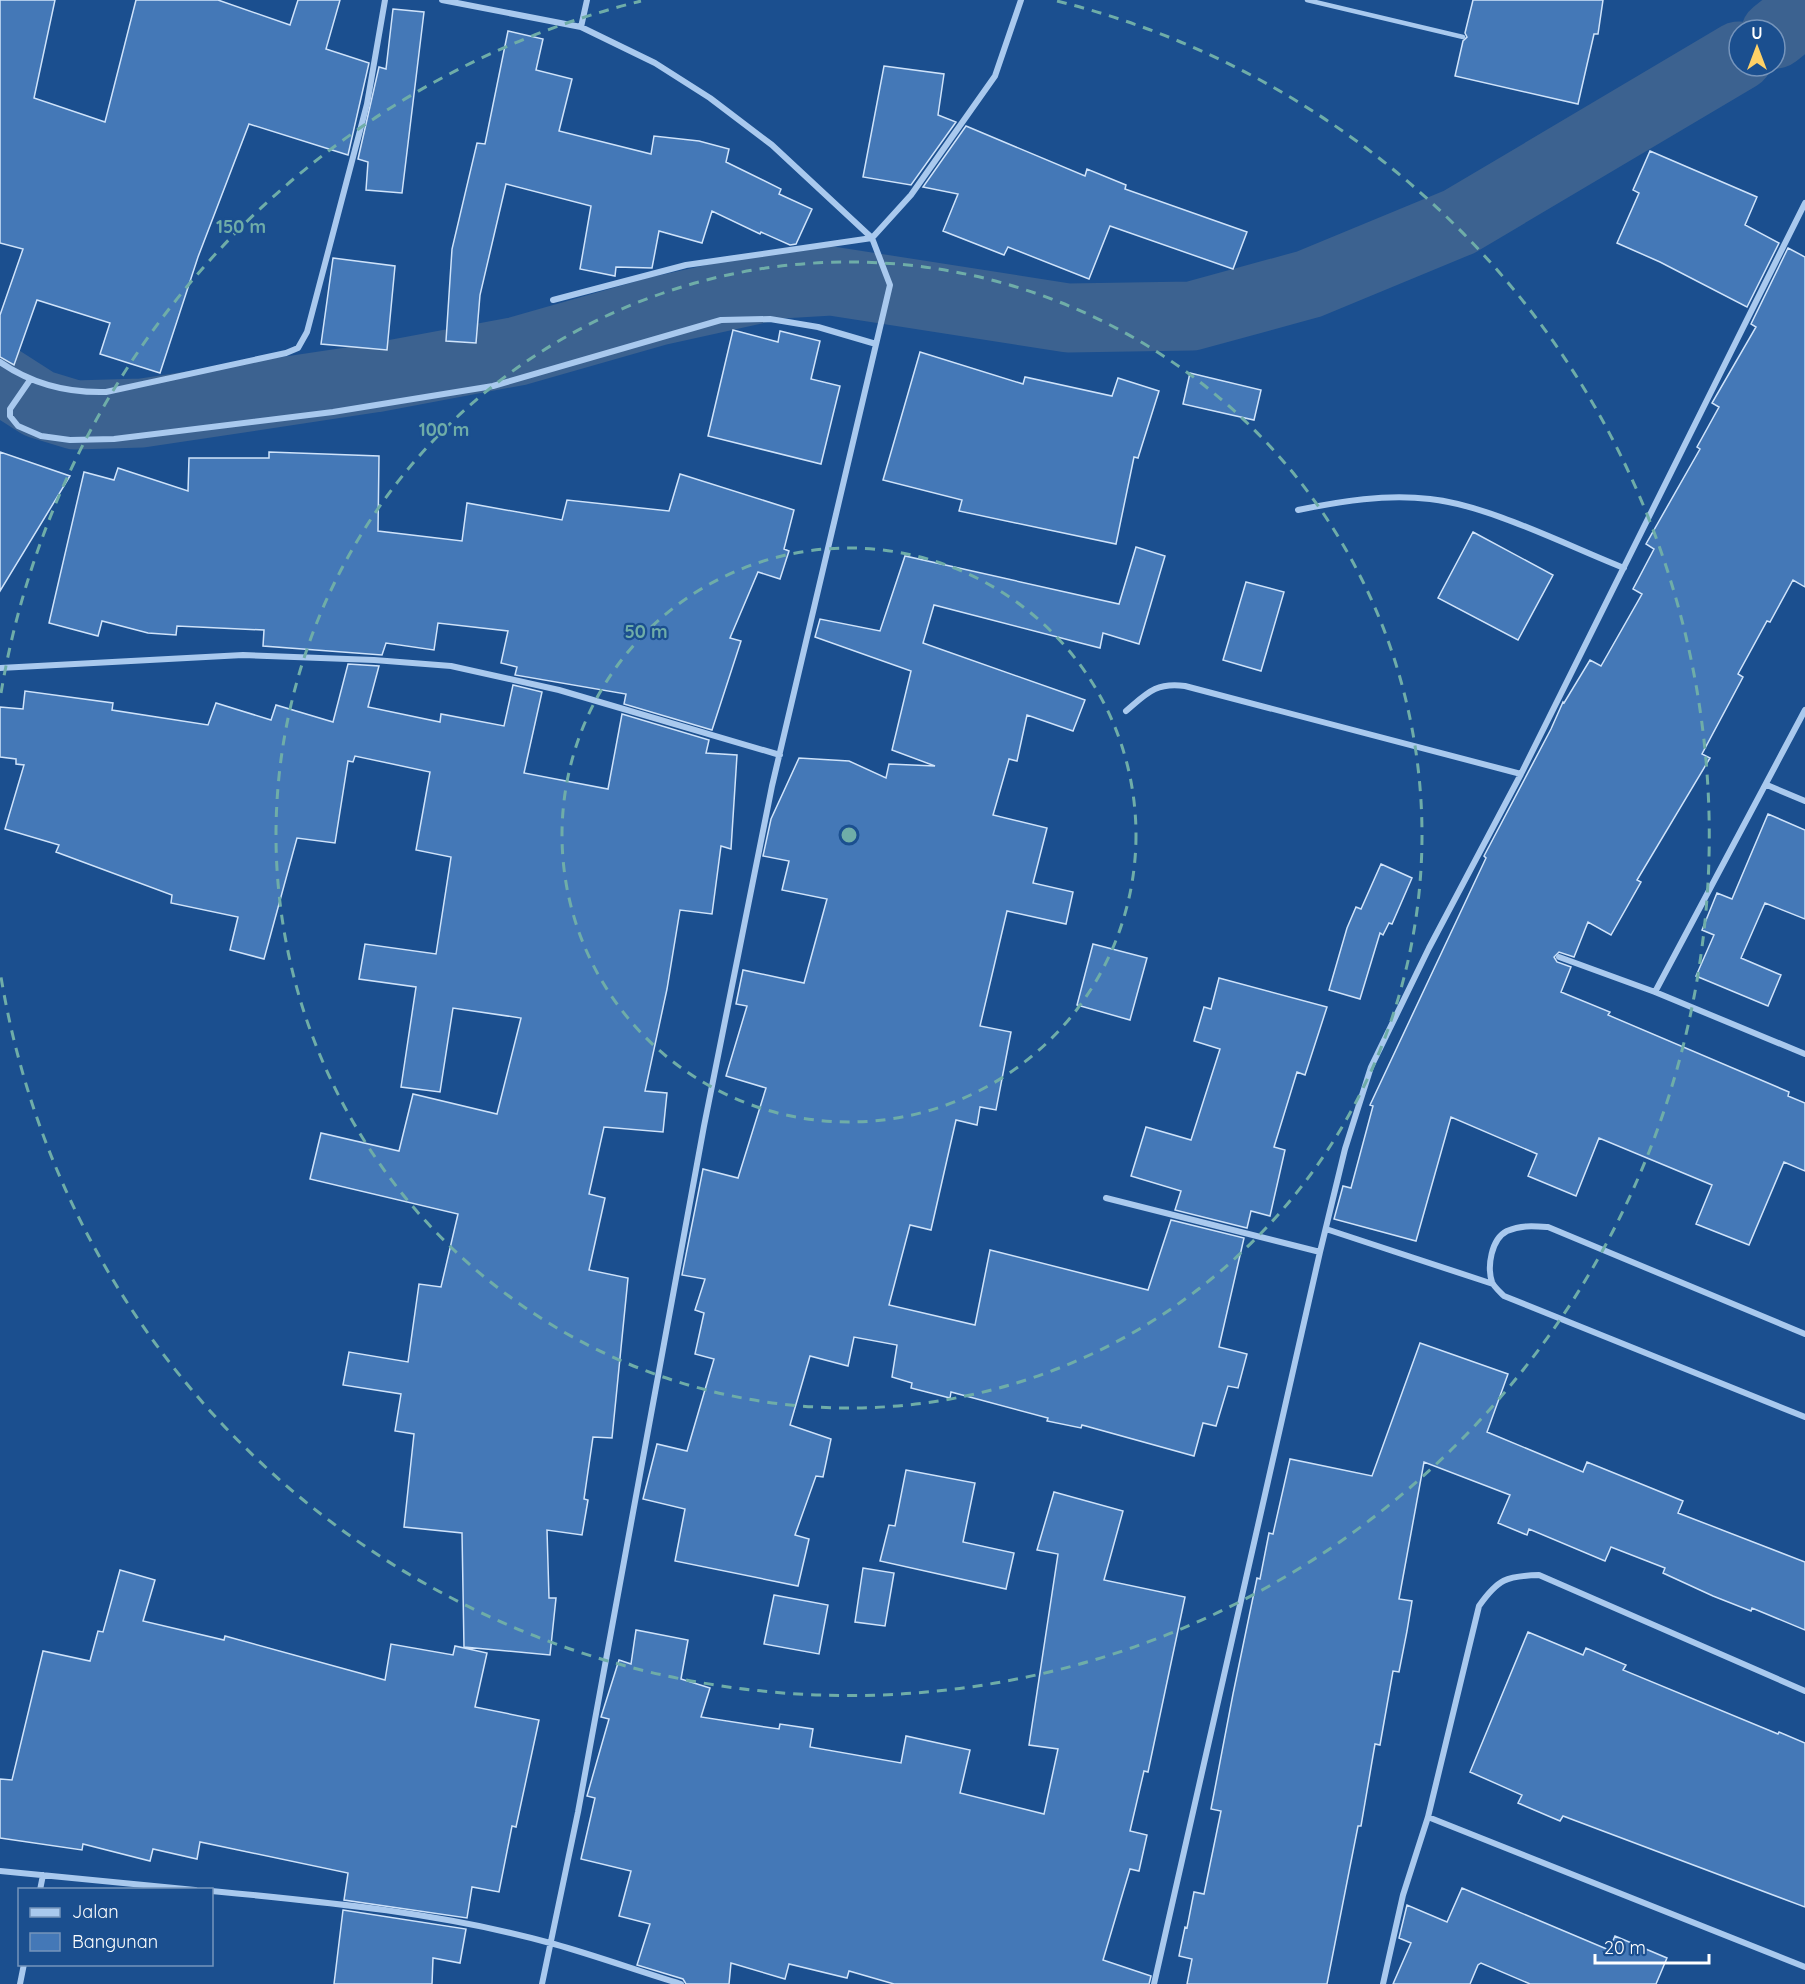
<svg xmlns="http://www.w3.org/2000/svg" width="1805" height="1984" font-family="Quicksand,sans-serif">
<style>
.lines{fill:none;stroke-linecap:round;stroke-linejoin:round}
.river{stroke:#3c6290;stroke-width:69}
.building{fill:#4478b7;stroke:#cfe3fa;stroke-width:1.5}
.lane{stroke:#a9c9ee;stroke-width:4.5}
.street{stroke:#a9c9ee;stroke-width:6}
.ring{fill:none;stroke:#6fada8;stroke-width:3;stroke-dasharray:10 8}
.centre{fill:#6fada8;stroke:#1b4f8f;stroke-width:3}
.ring-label{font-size:18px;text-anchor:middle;font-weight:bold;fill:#6fada8;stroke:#1b4f8f;stroke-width:4.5;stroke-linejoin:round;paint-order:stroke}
</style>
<rect width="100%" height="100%" fill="#1b4f8f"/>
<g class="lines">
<path class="river" d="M1775 34 1805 10
M0 379 39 404 75 415 142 413 374 378 518 351 658 311 780 284 831 281 1068 318 1192 316 1309 284 1459 222 1739 56"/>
</g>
<path class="building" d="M0 0H55L34 98 105 122 136 0H218L290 25 298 0H340L326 49 369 63 348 155 249 124 198 257 160 373 100 354 110 323 37 300 14 365 0 357V315L23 249 0 243Z
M1473 0H1603L1598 34H1594L1578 104 1455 76 1463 41 1467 37 1465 33Z
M393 9 424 12 402 193 366 190 368 162 358 159 379 67 386 69Z
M508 31 543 39 536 70 572 79 559 131 651 154 654 136 699 141 729 149 726 162 781 189 779 194 812 209 796 244 790 245 761 232 760 234 712 211 702 243 659 231 652 268 616 267 615 276 580 269 591 206 506 184 480 295 476 343 446 341 452 249 477 143 485 144Z
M884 66 944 74 938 115 956 122 911 185 863 177Z
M966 126 1085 176 1087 169 1126 185 1125 189 1247 232 1233 269 1110 226 1089 279 1008 247 1004 255 943 231 958 194 923 187Z
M1650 151 1757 197 1745 225 1779 243 1747 307 1660 262 1617 243 1639 193 1633 190Z
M1788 248 1805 257V587L1793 580 1770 622 1767 621 1738 674 1743 677 1702 754 1710 758 1637 880 1641 882 1611 935 1588 922 1574 957 1559 952 1554 957 1557 962 1571 967 1561 992 1610 1012 1608 1015 1789 1092 1788 1096 1805 1103V1171L1784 1162 1749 1245 1696 1224 1712 1185 1599 1138 1576 1196 1528 1176 1537 1154 1451 1117 1416 1241 1334 1219 1343 1186 1351 1188 1373 1106 1370 1105 1486 858 1484 856 1551 729 1563 702 1564 703 1590 660 1601 666 1642 594 1633 589 1654 549 1646 544 1700 449 1697 447 1719 407 1712 403 1756 327 1751 324Z
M333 258 395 266 387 350 321 344Z
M733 330 778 342 780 331 820 341 811 379 840 386 821 464 708 436Z
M920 352 1023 384 1025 377 1112 396 1118 378 1159 391 1138 458 1134 457 1116 544 959 511 962 500 883 480Z
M1190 373 1261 390 1254 420 1183 404Z
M0 452 70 476 0 591Z
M269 452 379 456 378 531 462 541 467 503 562 520 567 500 669 511 680 474 794 510 784 549 789 551 780 579 758 572 730 638 741 641 712 730 624 704 626 694 515 675 517 667 501 663 508 631 438 623 434 650 386 643 382 655 263 646 264 630 177 626 176 635 148 633 102 621 98 636 49 623 84 472 114 480 118 468 188 491 189 458H269Z
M1473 532 1553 575 1518 640 1438 598Z
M1136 547 1165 556 1139 644 1103 633 1100 648 934 605 923 643 1085 700 1073 731 1027 715 1017 761 1009 759 993 815 1047 828 1033 883 1073 892 1066 924 1007 911 980 1026 1011 1032 996 1110 980 1107 977 1125 956 1120 931 1230 910 1225 889 1305 975 1325 990 1250 1148 1290 1171 1220 1244 1238 1219 1347 1247 1354 1238 1388 1228 1386 1216 1426 1203 1423 1194 1456 1082 1425 1081 1428 1047 1421 1048 1418 951 1392 950 1398 911 1388 912 1383 892 1377 897 1345 854 1337 848 1366 810 1356 790 1425 831 1439 823 1477 816 1476 795 1535 809 1539 798 1586 675 1561 685 1509 643 1499 657 1444 687 1451 714 1359 695 1354 704 1313 695 1310 705 1279 682 1275 703 1169 738 1178 766 1088 726 1076 747 1006 736 1004 743 970 804 983 827 899 782 890 789 861 763 856 771 819 799 758 849 761 886 778 889 764 935 766 892 750 911 671 815 637 820 619 880 631 905 556 1119 604Z
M1246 582 1284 592 1261 671 1223 660Z
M348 664 379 666 368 707 440 722 441 714 504 726 513 685 542 692 524 773 608 789 622 714 709 740 706 753 737 755 731 849 721 846 712 914 680 910 667 989 645 1091 667 1093 663 1132 604 1127 589 1194 605 1198 589 1270 628 1278 612 1438 593 1437 584 1499 588 1500 582 1535 547 1530 549 1598H556L550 1655 464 1647 462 1533 404 1527 414 1434 395 1431 401 1394 343 1385 349 1352 408 1362 419 1284 441 1287 458 1214 310 1179 321 1133 399 1151 413 1094 497 1114 521 1018 453 1008 440 1092 401 1087 416 987 359 979 365 944 436 954 451 857 416 850 430 772 355 756 353 762 348 761 335 843 297 838 264 959 230 950 238 917 171 903 172 895 56 852 59 845 5 829 24 765 16 764V759L0 757V707L23 709 25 691 113 703 112 710 208 725 216 703 271 720 276 705 333 722Z
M1768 814 1805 830V919L1765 903 1741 958 1781 975 1768 1006 1696 976 1714 935 1702 930 1717 893 1732 899Z
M1381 864 1412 878 1392 924 1389 923 1383 935 1380 933 1360 999 1329 990 1347 928 1356 907 1361 909Z
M1093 944 1147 958 1130 1020 1077 1005Z
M1219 978 1327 1007 1305 1075 1297 1072 1274 1147 1285 1150 1270 1216 1251 1211 1247 1228 1175 1210 1181 1191 1131 1176 1146 1127 1191 1140 1220 1049 1194 1041 1204 1007 1211 1009Z
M1420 1343 1508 1374 1487 1432 1583 1472 1587 1462 1683 1501 1678 1513 1805 1562V1630L1752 1608 1751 1611 1713 1596 1663 1573 1665 1568 1611 1547 1605 1561 1529 1529 1527 1535 1498 1523 1510 1495 1424 1462 1399 1599 1412 1601 1407 1631 1399 1672 1393 1671 1380 1745 1375 1744 1361 1826H1358L1327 1984H1187L1192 1959 1179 1956 1185 1927 1187 1928 1194 1892 1204 1894 1221 1811 1211 1809 1233 1694 1257 1578 1260 1579 1269 1533 1273 1534 1290 1459 1372 1476Z
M906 1470 975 1483 963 1542 1014 1553 1006 1589 880 1561 889 1525 895 1526Z
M1054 1492 1123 1511 1104 1580 1185 1597 1148 1772 1144 1771 1130 1831 1147 1835 1139 1871 1130 1869 1103 1960 1151 1976 1149 1984H894L849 1971 847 1978 789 1964 785 1979 731 1963 729 1984H686L683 1979 637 1965 650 1924 619 1916 631 1871 581 1859 595 1798 587 1796 609 1719 601 1717 619 1660 631 1664 636 1630 688 1640 681 1679 710 1688 701 1717 779 1729 780 1724 813 1729 810 1747 901 1763 906 1736 970 1750 960 1793 1044 1814 1058 1749 1029 1745 1058 1554 1037 1550Z
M863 1568 894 1573 885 1626 855 1622Z
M120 1570 155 1580 143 1621 224 1640 225 1636 385 1680 391 1644 453 1655 455 1646 487 1653 475 1707 539 1720 516 1827 512 1826 499 1892 472 1887 467 1918 344 1900 348 1873 200 1842 197 1859 153 1849 150 1861 83 1844 82 1850 0 1838V1779L12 1780 43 1651 90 1661 98 1631 103 1632Z
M774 1595 828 1605 819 1654 764 1644Z
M1528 1632 1583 1655 1586 1648 1626 1665 1623 1670 1778 1734 1779 1732 1805 1743V1907L1563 1816 1560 1821 1518 1803 1522 1795 1470 1772Z
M1462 1888 1609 1950 1615 1936 1667 1958 1656 1984H1530L1481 1963 1478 1965 1470 1984H1393L1411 1943 1399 1938 1407 1905 1447 1922Z
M343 1910 466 1929 460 1963 433 1958 432 1984H334Z"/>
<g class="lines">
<path class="lane" d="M1307 0 1463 37"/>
<path class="street" d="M442 0 581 27 655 63 710 98 772 145 872 238
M581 27 587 0
M553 300 686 265 872 238
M0 362C32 384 68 393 106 392L286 353 298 348 307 332 367 104 385 0
M30 380 10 409V416L18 426 41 436 70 440 114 439 333 412 493 386 721 320 770 319 818 327 876 344
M1298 510C1342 501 1385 494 1430 499 1488 505 1568 546 1624 568
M0 668 243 655 374 660 451 666 559 690 780 755
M1126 711C1147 693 1156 682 1185 686L1521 774
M1767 785 1805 801
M1559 957 1655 992 1805 1054
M1655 992 1805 710
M1106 1198 1320 1252
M1326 1229 1493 1284
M1805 1334 1548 1227C1533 1226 1521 1225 1507 1231 1491 1239 1487 1267 1492 1282 1494 1287 1500 1292 1504 1296L1805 1417
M1428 1817 1805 1967
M0 1871 195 1890
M40 1890 43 1875
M212 1891C326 1902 443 1913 554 1944 597 1956 638 1971 681 1984
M20 1984 24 1964
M542 1984 578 1812 704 1126 772 786 890 285 872 238 911 195 995 76 1021 0
M1154 1984 1320 1252 1345 1149 1371 1067 1429 948 1521 774 1805 203
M1383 1984 1403 1895 1428 1817 1479 1606C1498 1579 1506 1576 1539 1575L1805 1691"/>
</g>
<g class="ring">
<circle cx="849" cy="835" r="287"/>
<circle cx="849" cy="835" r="573"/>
<path d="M1 693A860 860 0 0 1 641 1M1057 1A860 860 0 1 1 1 977"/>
</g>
<circle cx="849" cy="835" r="9" class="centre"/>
<g class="ring-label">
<text x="241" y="233">150 m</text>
<text x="444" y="436">100 m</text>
<text x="646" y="638">50 m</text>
</g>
<rect x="18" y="1888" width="195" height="78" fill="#1b4f8f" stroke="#7695bc" stroke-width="1.5"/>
<rect x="30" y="1908" width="30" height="9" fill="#a9c9ee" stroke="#7695bc" stroke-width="1.5"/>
<text x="72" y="1918" font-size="18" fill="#ffffff">Jalan</text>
<rect x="30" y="1933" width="30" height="18" fill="#4478b7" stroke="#7695bc" stroke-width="1.5"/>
<text x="72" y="1948" font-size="18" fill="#ffffff">Bangunan</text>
<g transform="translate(1757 48)"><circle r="28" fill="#1b4f8f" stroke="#7695bc" stroke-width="1.5"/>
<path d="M0-4.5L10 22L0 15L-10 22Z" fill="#ffd166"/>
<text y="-9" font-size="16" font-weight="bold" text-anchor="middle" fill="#ffffff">U</text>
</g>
<path d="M1595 1954v9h114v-9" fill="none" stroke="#ffffff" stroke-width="3"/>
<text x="1604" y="1954" font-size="18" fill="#ffffff" stroke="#1b4f8f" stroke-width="4.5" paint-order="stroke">20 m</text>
</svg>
